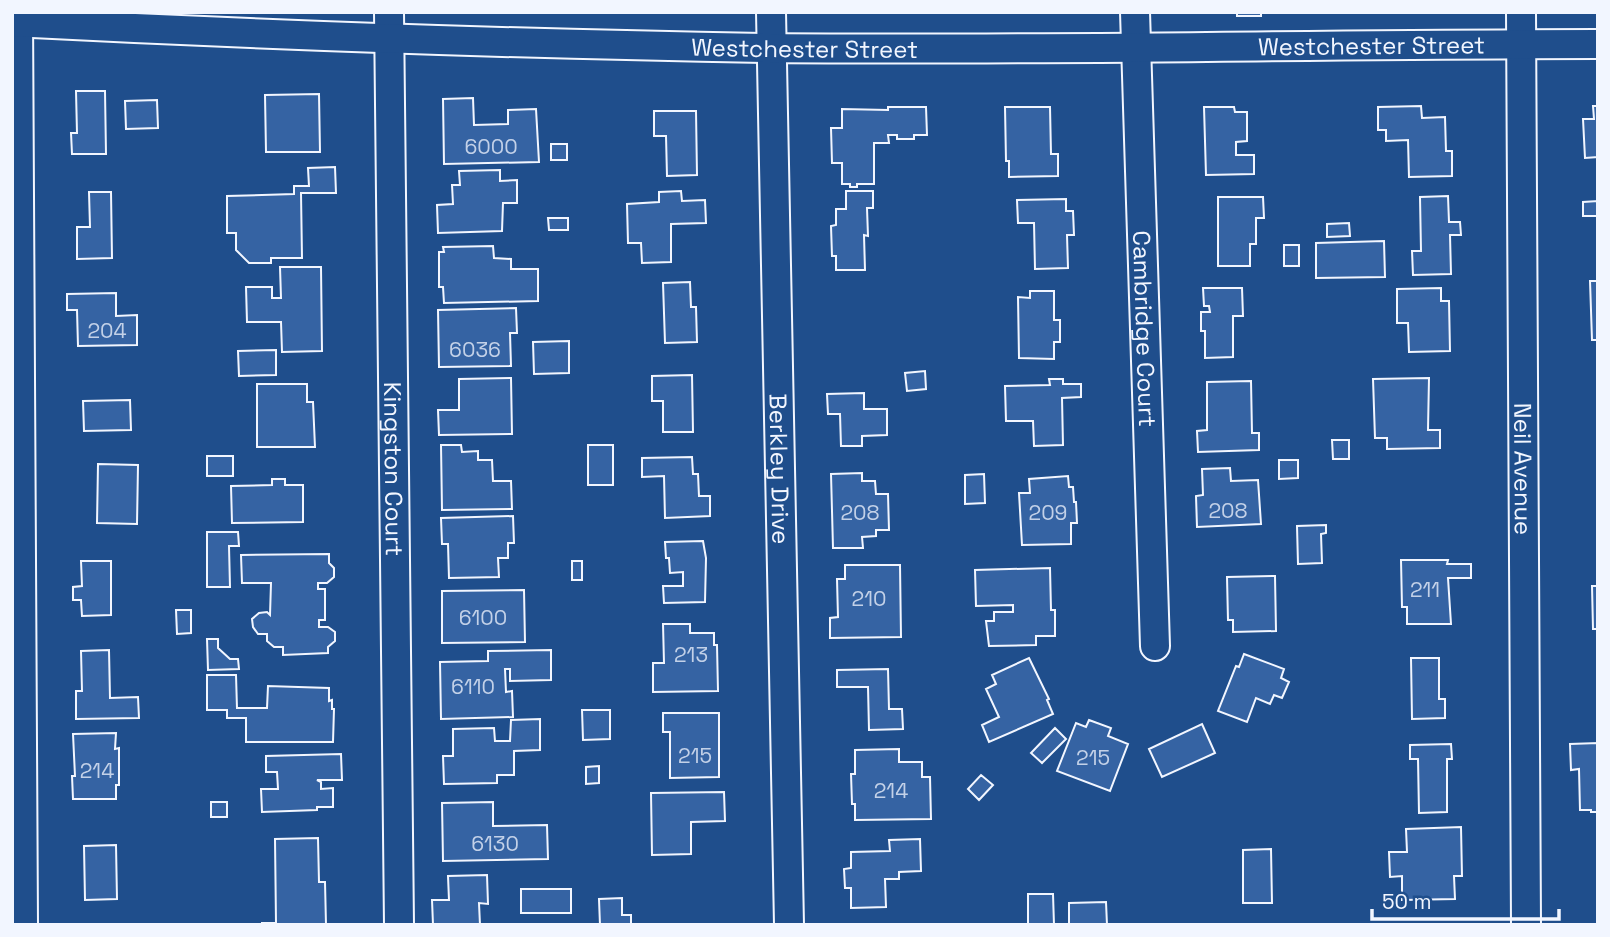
<svg xmlns="http://www.w3.org/2000/svg" width="1610" height="937" font-family="'Space Grotesk',sans-serif">
<style>
.building{fill:#3563a3;stroke:#f2f6ff;stroke-width:2}
.lines{fill:none;stroke-linecap:round;stroke-linejoin:round}
.minor-casing{stroke:#f2f6ff;stroke-width:32}
.minor{stroke:#1f4e8c;stroke-width:28}
.labels{text-anchor:middle;dominant-baseline:central;stroke-width:5;stroke-linejoin:round;paint-order:stroke}
.number-label{font-size:21px;fill:#c3d1e8}
.street-label{font-size:24px;fill:#f2f6ff;stroke:#1f4e8c}
</style>
<rect width="100%" height="100%" fill="#1f4e8c"/>
<path class="building" d="M1237 12H1261V16H1237Z
M76 91H105L106 154H72L71 133H77Z
M319 94 320 152H266L265 95Z
M473 98 474 125 508 124V110L536 109 539 162 444 164 443 99Z
M157 100 158 128 126 129 125 101Z
M1421 106 1422 118 1445 117 1446 151H1452V176L1409 177 1408 140 1386 141V130H1378V107Z
M1593 106H1598V157L1585 158 1583 119H1594Z
M888 107H926L927 135H914V139H897V135H888L889 143H874V184H857V187H850V184H842V163H832L831 128H842V109L888 110Z
M1005 107H1050L1051 154H1058V176L1009 177V161H1006Z
M1204 107H1234L1235 112H1247V141L1236 142V155H1254V174L1206 175Z
M654 111H696L697 175 667 176 666 136H654Z
M551 144H567V160H551Z
M335 167 336 193H301L302 258H271V263H249L236 250V233H227V196L294 194V186H309L308 168Z
M500 170V181L517 180V203H503L502 231 438 233 437 205 453 204 452 185H460L459 171Z
M681 191 682 201 705 200 706 223 671 224V262L642 263 641 243H628L627 204 659 202V192Z
M846 191H873V208H867L868 236 864 235 865 270H836V256H832L831 226 836 225V209H846Z
M89 192H111L112 258 77 259V227H90Z
M1448 196 1449 222H1460L1461 235H1450L1451 274 1413 275 1412 251H1421L1420 197Z
M1218 197H1263L1264 218H1256V244H1250V266H1218Z
M1066 199V211H1073L1074 235H1067L1068 268 1035 269 1034 223H1018L1017 200Z
M1598 201V216H1583V202Z
M548 218H568V230H549Z
M1349 223 1350 236 1327 237V224Z
M1384 241 1385 277 1316 278V243Z
M1284 245H1299V266H1284Z
M493 246 494 258 511 259V269H538V301L444 303 443 287H439V252H444L443 247Z
M280 267H321L322 351 282 352 281 322H247L246 287H272V298H281Z
M1590 281H1598V340H1592Z
M690 282 691 307H696L697 342 665 343 663 283Z
M1203 288H1242L1243 316H1233V357L1205 358V331H1201V312H1210L1209 306H1204Z
M1441 288V301H1449L1450 351 1409 352 1408 323H1397V289Z
M1030 291H1054V320H1060V342H1054V359L1019 358 1018 297 1030 298Z
M116 293V316L137 315V345L78 346 77 310H67V294Z
M516 308 517 333H510L511 366 439 367 438 310Z
M569 341V373L534 374 533 342Z
M276 350V375L239 376 238 351Z
M925 371 926 389 907 391 905 373Z
M692 375 693 432H663V401H652V376Z
M511 378 512 434 439 435 438 410H459V379Z
M1429 378 1428 430H1440V448L1387 449V438H1375L1373 379Z
M1049 379H1063V384H1081V397L1062 398 1063 445 1034 446 1033 421H1006L1005 386 1050 385Z
M1251 381 1252 433H1259V450L1198 452 1197 431 1207 430V382Z
M257 384H307V402H313L315 447H257Z
M864 393V409H887V435L862 436V446H841L840 414H828L827 394Z
M130 400 131 430 84 431 83 401Z
M1332 440H1349V459H1333Z
M441 445H461L462 452 478 451V460H492L493 481H511L512 509 442 510Z
M588 445H613V485H588Z
M207 456H233V476H207Z
M692 457 693 474H698L699 496H710V516L665 518 664 476 642 477V458Z
M1279 460H1298V478L1279 479Z
M98 464 138 465 137 524 97 523Z
M1230 468 1231 481 1258 480 1261 524 1197 527 1196 496 1203 495 1202 469Z
M862 473V481H875L876 494H888L889 530H876V536L862 537 863 548H833L831 474Z
M984 474 985 503 965 504V475Z
M1068 476 1069 487H1073L1074 502H1076L1077 523H1071V544L1022 545 1019 493H1030L1029 479Z
M272 479H285V485H303V522L232 523 231 486 272 485Z
M513 516 514 543H508V558H498L499 577 449 578 448 544H442L441 518Z
M1326 525V533L1321 534 1322 563 1298 564 1297 526Z
M207 532H238L239 546H229L230 587H207Z
M703 541 706 558 705 602 664 603 663 586H683V572L670 573 669 558H666L665 542Z
M329 554V563L334 568V577L327 583H318V589H325V620H319V627H328L335 632V641L328 647V653L283 655V647H274L267 641V634H258L253 627 252 619 259 613 267 612 270 615 271 583H242L241 555Z
M1401 560H1448L1447 564H1471V578H1448L1451 624H1407V607H1402Z
M81 561H111V615L82 616 81 600H73V587L82 586Z
M572 561H582V580H572Z
M845 565H900L901 637 830 638V618L838 617 837 579H845Z
M1050 568 1051 610H1055V636H1036V645L989 646 986 621H994V612H1013V605L976 606 975 570Z
M1275 576 1276 631 1233 632V620H1228L1227 577Z
M1592 586H1598V629H1593Z
M524 590 525 642 442 643V591Z
M176 610H191V633L177 634Z
M663 624H690V633H714V645H717L718 691 653 692V663H664Z
M207 639H218V648L230 659H238L239 669 208 670Z
M109 650 110 698 138 697 139 718 76 719V691H82L81 651Z
M551 650V680L510 681V669H505L506 692 512 691 513 717 441 719 440 662 488 661V651Z
M1244 654 1284 669 1281 678 1289 682 1282 698 1274 695 1270 704 1256 698 1247 722 1218 711 1236 666 1239 667Z
M1029 658 1049 699 1047 700 1053 714 989 742 982 725 999 717 986 689 996 684 992 675Z
M1411 658H1439V699H1445V718L1412 719Z
M888 669 889 709H902L903 729 869 730 868 687H837V670Z
M207 675H236L237 708H267L268 686 329 688V701L332 700V709H334L333 742H246V718H227V710H207Z
M582 710H610V739L583 740Z
M663 713H719V777L670 778V732H663Z
M540 719V750L514 751V775H497V783L444 784 443 756H453V729L494 728 495 741H510L511 720Z
M1089 720 1111 728 1108 736 1128 744 1110 791 1057 771 1076 723 1086 727Z
M1202 724 1215 753 1162 777 1149 749Z
M1055 728 1066 739 1042 763 1031 753Z
M116 733 115 749 119 748V785H116V799H73L72 776H75L73 734Z
M1598 743V812H1591V810H1580L1579 769 1571 770 1570 744Z
M1451 744 1452 759H1447V812L1419 813 1418 759H1410V745Z
M899 749V762H922V777H930L931 819 855 820V804H852L851 774H855V750Z
M341 754 342 780H317L321 782V789L333 788V807H317V810L262 812 261 789H278L277 772H266V756Z
M599 766V783L586 784V767Z
M981 775 993 785 979 800 968 789Z
M724 792 725 821 691 822V854L652 855 651 793Z
M211 802H227V817H211Z
M493 802V826L547 825 548 859 443 861 442 803Z
M1461 827 1462 876H1454L1455 899 1402 900V876L1390 877 1389 852H1407L1406 829Z
M318 838 319 882H325L326 925H262V923H276L275 839Z
M920 839 921 871 899 872V879H885L886 907 851 908V888H845L844 869 851 868V852L890 851 889 840Z
M116 845 117 899 85 900 84 846Z
M1271 849 1272 903H1243V850Z
M487 875 488 904 479 903 480 925H433L432 900H449L448 876Z
M521 889H571V913H521Z
M1028 894H1053L1054 925H1028Z
M622 898V915H631V925H600L599 899Z
M1106 902 1107 925H1069V903Z"/>
<g class="lines">
<defs>
<g id="minor">
<path d="M18 12 23 925"/>
<path id="s1" d="M389 12 399 925"/>
<path id="s2" d="M771 12 789 925"/>
<path id="s3" d="M1135 12 1155 646"/>
<path id="s4" d="M1521 12 1526 925"/>
<path id="s5" d="M12 22C264 35 517 44 769 48 1045 51 1321 44 1598 44"/>
</g>
</defs>
<use href="#minor" class="minor-casing"/>
<use href="#minor" class="minor"/>
</g>
<g class="labels">
<g class="number-label">
<text x="491" y="146">6000</text>
<text x="107" y="330">204</text>
<text x="475" y="349">6036</text>
<text x="1228" y="510">208</text>
<text x="860" y="512">208</text>
<text x="1048" y="512">209</text>
<text x="1425" y="589">211</text>
<text x="869" y="598">210</text>
<text x="483" y="617">6100</text>
<text x="691" y="654">213</text>
<text x="473" y="686">6110</text>
<text x="695" y="755">215</text>
<text x="1093" y="757">215</text>
<text x="97" y="770">214</text>
<text x="891" y="790">214</text>
<text x="495" y="843">6130</text>
</g>
<g class="street-label">
<text stroke="none"><textPath href="#s5" startOffset="1360">Westchester Street</textPath></text>
<text stroke="none"><textPath href="#s5" startOffset="793">Westchester Street</textPath></text>
<text stroke="none"><textPath href="#s3" startOffset="317">Cambridge Court</textPath></text>
<text stroke="none"><textPath href="#s1" startOffset="457">Kingston Court</textPath></text>
<text stroke="none"><textPath href="#s4" startOffset="457">Neil Avenue</textPath></text>
<text stroke="none"><textPath href="#s2" startOffset="457">Berkley Drive</textPath></text>
</g>
</g>
<rect width="1610" height="937" fill="none" stroke="#f2f6ff" stroke-width="28"/>
<path d="M1372 909v10h187v-10" fill="none" stroke="#f2f6ff" stroke-width="3.5"/>
<text x="1382" y="909" font-size="21" fill="#f2f6ff" stroke="#1f4e8c" stroke-width="5" paint-order="stroke">50 m</text>
</svg>
